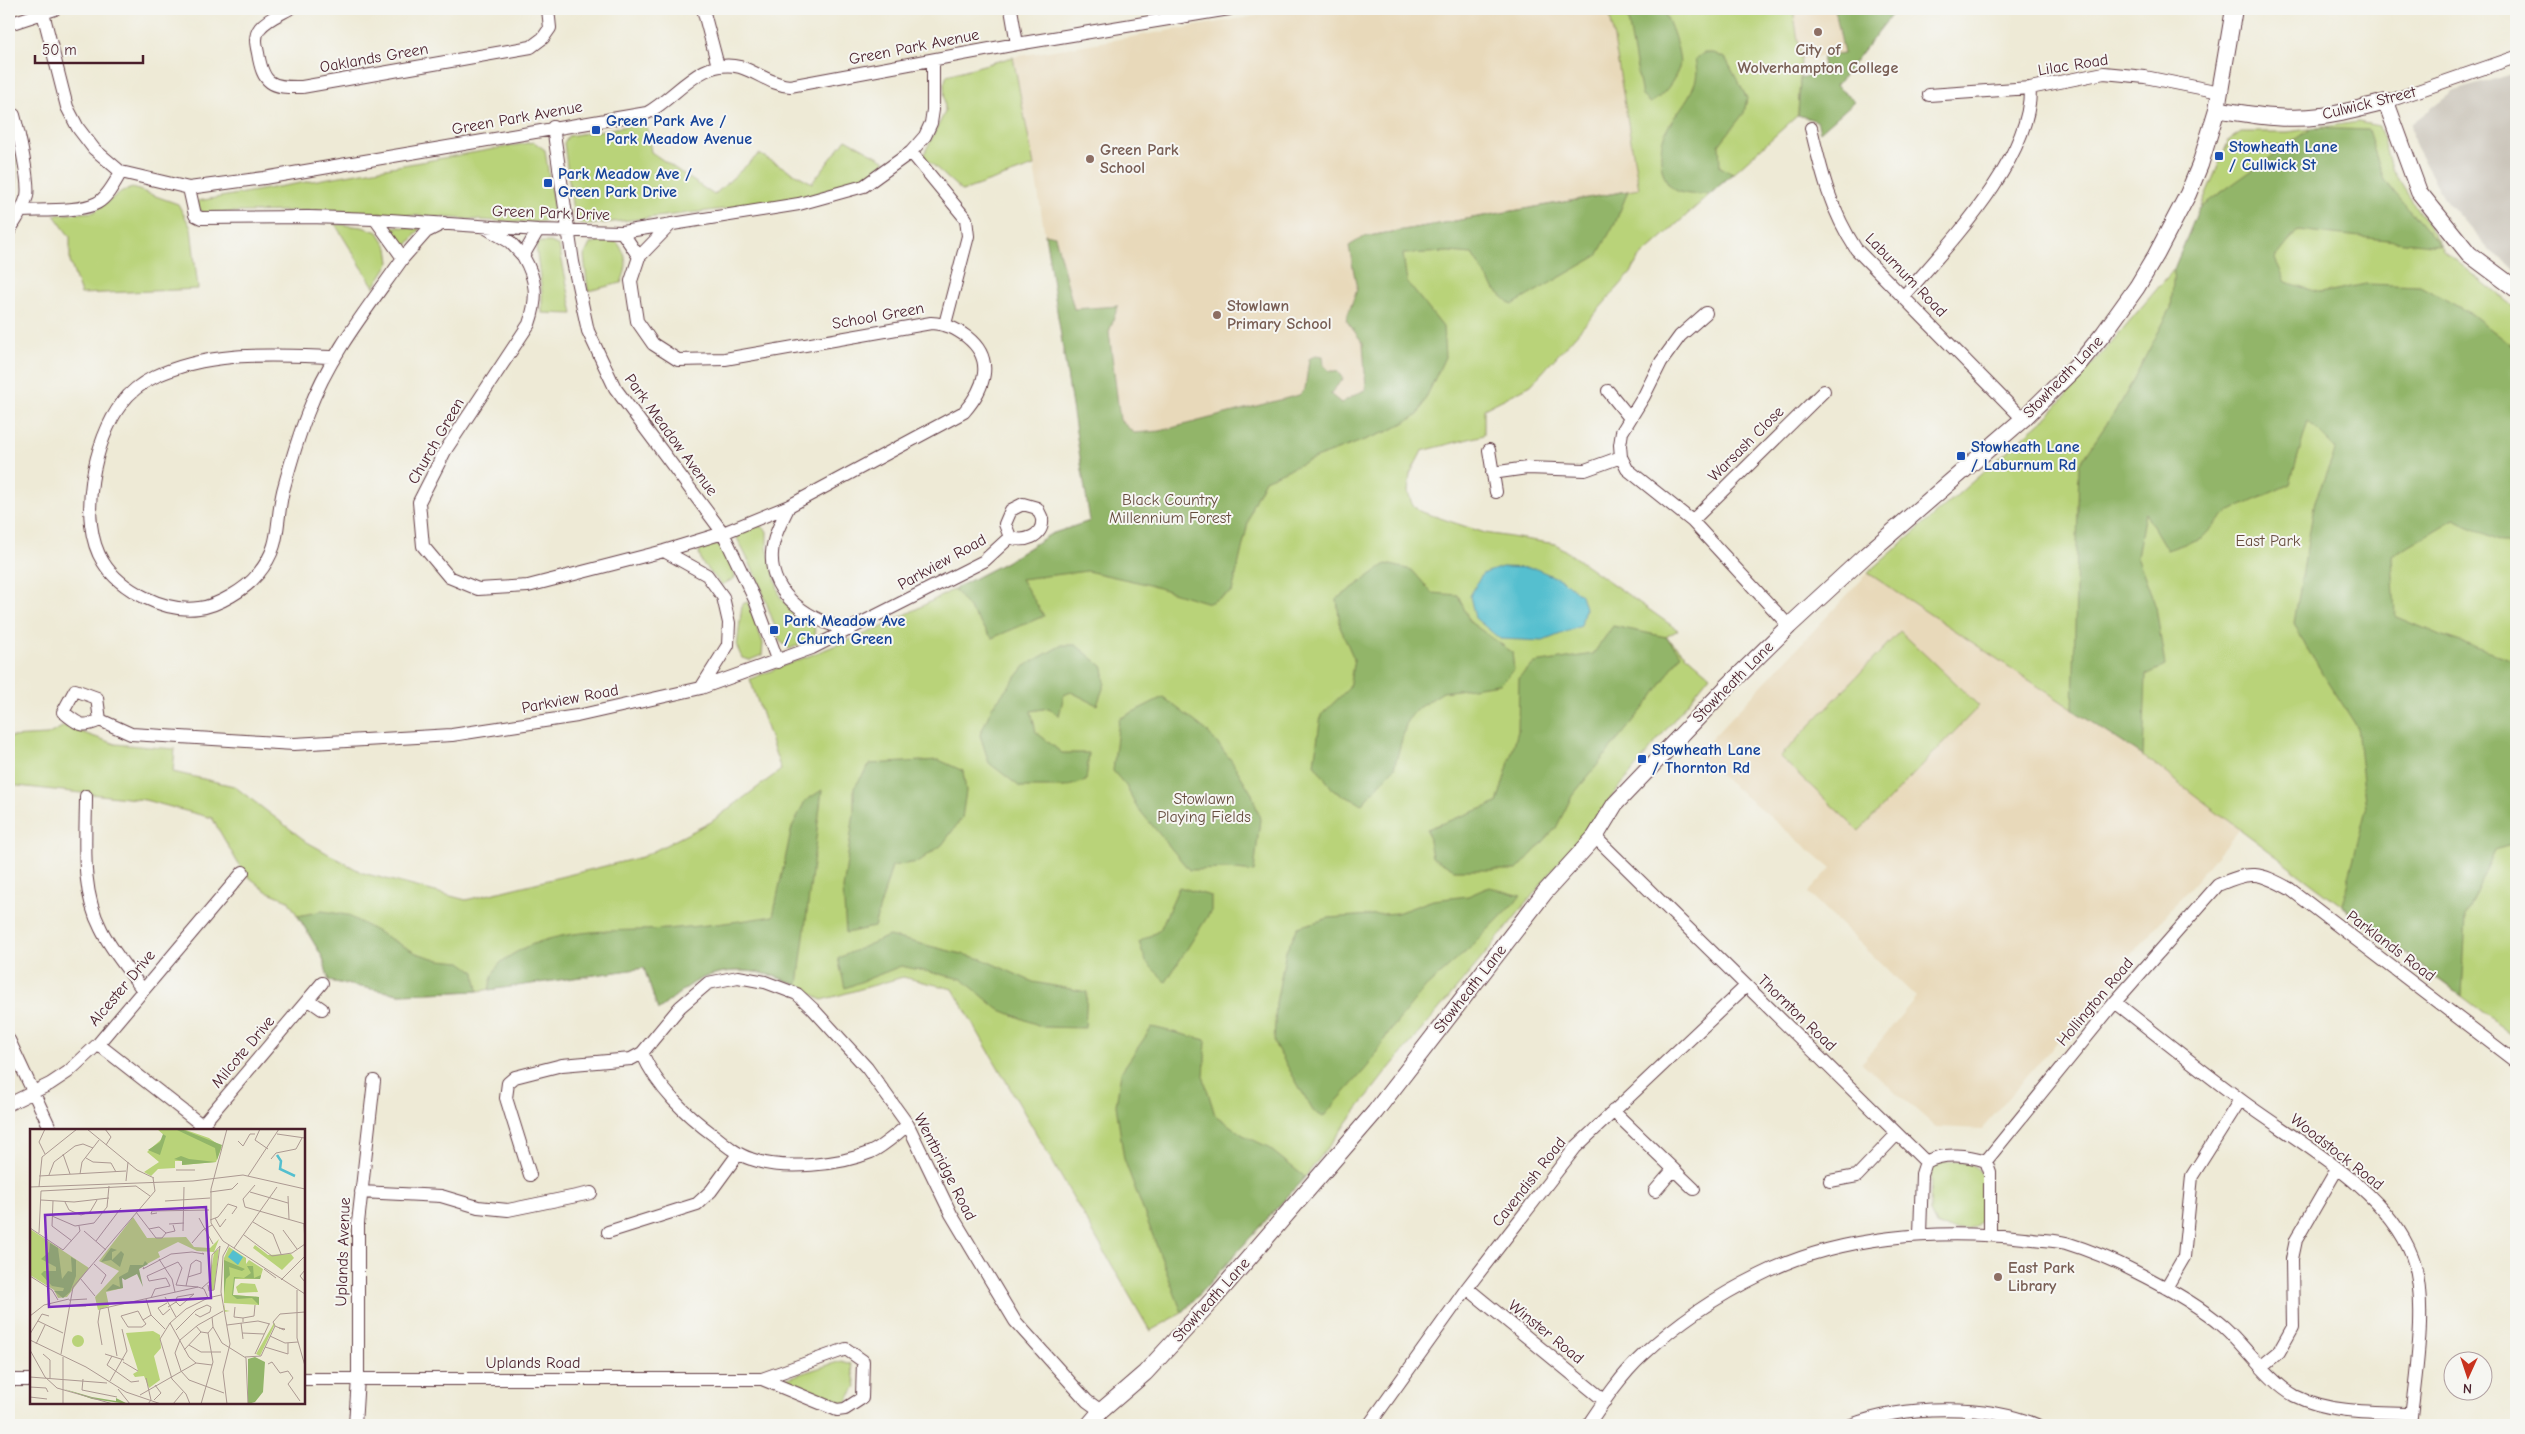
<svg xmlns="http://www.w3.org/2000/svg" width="2525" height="1434" font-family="'Comic Neue',sans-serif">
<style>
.built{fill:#e8d9ba}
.industrial{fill:#c9c3b8}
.green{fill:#b9d379;stroke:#827952}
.forest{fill:#92b569;stroke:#6e6a4a}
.water{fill:#54bfcf;stroke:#4f6f7d}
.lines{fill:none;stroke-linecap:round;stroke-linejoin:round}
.minor-casing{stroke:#633d45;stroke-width:14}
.tertiary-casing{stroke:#633d45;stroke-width:18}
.minor{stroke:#fff;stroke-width:12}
.tertiary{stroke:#fff;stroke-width:16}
.education-dot{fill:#8d6e63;stroke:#f6f6f2;stroke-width:2}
.transit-dot{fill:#1a4fb4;stroke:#f6f6f2;stroke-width:2}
.labels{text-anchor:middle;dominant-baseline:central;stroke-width:4;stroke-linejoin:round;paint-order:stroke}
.street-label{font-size:16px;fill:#4a1f2b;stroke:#f6f6f2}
.education-label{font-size:16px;font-weight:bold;fill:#785e54;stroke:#f6f6f2;text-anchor:start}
.transit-label{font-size:16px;font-weight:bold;fill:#164399;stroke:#f6f6f2;text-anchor:start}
.park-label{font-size:16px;fill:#664c3e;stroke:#f6f6f2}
.inset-river{fill:none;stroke:#54bfcf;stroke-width:2.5}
.inset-road{fill:none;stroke:#ac9992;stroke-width:1}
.view{fill:#7b2cbf;fill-opacity:0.15;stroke:#7b2cbf;stroke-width:2.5}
.inset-edge{fill:none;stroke:#4a1f2b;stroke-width:2.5}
</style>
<rect width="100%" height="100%" fill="#f6f6f2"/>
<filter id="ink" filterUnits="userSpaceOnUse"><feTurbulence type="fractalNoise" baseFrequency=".02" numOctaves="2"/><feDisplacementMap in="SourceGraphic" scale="10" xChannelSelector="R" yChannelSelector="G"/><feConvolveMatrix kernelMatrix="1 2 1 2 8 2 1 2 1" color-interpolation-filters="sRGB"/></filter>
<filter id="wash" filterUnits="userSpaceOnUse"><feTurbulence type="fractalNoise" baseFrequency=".0096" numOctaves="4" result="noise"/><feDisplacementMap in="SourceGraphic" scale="20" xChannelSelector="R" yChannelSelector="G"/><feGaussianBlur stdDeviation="1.12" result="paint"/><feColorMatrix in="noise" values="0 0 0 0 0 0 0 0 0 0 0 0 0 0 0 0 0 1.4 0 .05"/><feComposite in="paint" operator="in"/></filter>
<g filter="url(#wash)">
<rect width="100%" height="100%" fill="#eeead6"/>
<path class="built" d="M1296 9H1609L1639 189 1363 237 1391 392 1090 521 1034 166 1013 57Z
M1793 9H1835L1844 54 1801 59Z
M1868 573 2143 756 2241 828 1982 1129 1936 1127 1862 1063 1916 997 1808 893 1831 868 1696 755Z"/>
<path class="industrial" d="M2516 73V270L2489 250 2446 201 2415 146 2411 124 2454 91Z"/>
<path class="green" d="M1609 9H1793L1801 59 1798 115 1638 259 1631 273 1531 385 1484 409V435L1422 451 1410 474 1408 492 1412 504 1419 511 1485 533 1556 544 1678 630 1666 637 1710 675 1482 958 1387 1071 1305 1177 1182 1313 1150 1331 953 989 903 977 822 1000C786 977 748 962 705 977 691 982 671 1000 658 1010L644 968 478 991 399 994 329 981 323 958 288 900 266 891 243 872 212 818 145 800 9 785V737L47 735 64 726 115 744 175 749 173 772 234 786 307 842 363 873 466 900 642 857 711 822 781 770 750 679 880 628 1006 562 1051 534 1090 521 1391 392 1363 237 1639 189Z
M1013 57 1034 166 962 191 923 156 945 112 944 84 947 75Z
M2358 122 2379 126 2391 168 2444 251 2516 309V1037L2143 756 1868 573 2051 413 2174 269 2229 140 2241 132H2288Z
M646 123 651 152 714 195 759 154 812 183 846 139 886 161 862 180 793 201 587 225 578 222 573 212 564 143 568 136Z
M9 126C18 152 18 189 9 214Z
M534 142 545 150 554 210 550 221 526 223 329 210 204 213 199 209 198 201Z
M133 188 178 204 191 228 198 289 81 294 70 262V237L54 215 94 212 122 191Z
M335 224 362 227 378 232 388 248 390 262 374 287Z
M389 226 420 229 404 249Z
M603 241 617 242C628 257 628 266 621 283L588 291 584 256 590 244Z
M540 242H551L559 246 573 314 542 313V293L536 247Z
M761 526 767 531V547L780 597 800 620 814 626 816 638 789 649 780 641 759 582 736 536 745 529Z
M706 543 721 546 733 568 735 578 722 585 702 563 699 552Z
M748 602 763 643 762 655 750 660 742 658 737 647 742 604Z
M1900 631 1979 706 1859 831 1780 757Z
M1940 1162C1988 1160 1986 1175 1984 1217 1974 1234 1953 1229 1936 1226L1930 1212 1931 1168Z
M841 1361 851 1364 856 1386 846 1403 834 1402 784 1379Z"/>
<path class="forest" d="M1626 9H1662C1669 18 1683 56 1679 68 1674 81 1663 97 1650 103L1642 96Z
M1835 9H1896L1836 86 1855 101 1820 132 1817 121 1798 115 1800 79 1822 69 1823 57 1844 54Z
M1704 53H1714L1726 59 1747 98 1744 113 1719 145 1720 167 1733 173 1710 194C1702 194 1691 195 1683 193 1658 188 1657 150 1666 131 1674 115 1688 102 1694 85 1698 76 1697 69 1695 59Z
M2312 128 2368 130 2384 180 2440 246 2298 230 2275 259 2286 282 2321 293 2366 284 2421 286 2473 315 2516 349V548L2454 519 2392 556 2395 616 2440 635 2516 661V844L2495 850 2466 915 2462 996 2342 905 2366 809 2357 727 2306 647 2294 623 2315 501 2336 449 2308 421 2290 484 2226 513 2202 538 2167 550 2145 513 2137 556 2156 607 2165 666 2146 675 2143 756 2073 710 2079 465 2122 401 2171 308 2174 269 2199 208Z
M1628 191 1616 221 1597 256 1512 305 1495 290 1472 254 1449 252 1403 254 1407 282 1443 327 1445 357 1418 415 1389 431 1310 460 1265 480 1252 506 1232 592 1209 603 1142 583 1087 571 1021 579 1044 616 992 638 954 589 1006 562 1051 534 1090 521 1045 234 1055 236 1074 309 1118 306 1109 332 1120 420 1134 433 1160 431 1299 395 1305 389 1309 359 1316 355 1323 356 1324 366 1330 371H1337L1343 379 1330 394 1341 403 1366 389 1363 343 1346 320 1357 289 1349 246 1363 237Z
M1386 564 1412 570 1432 593 1458 595 1470 622 1512 652 1514 670 1500 684 1443 692 1418 708 1407 721 1394 768 1362 804 1334 791 1314 764 1321 715 1349 688 1354 659 1340 627 1337 599Z
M1613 626 1666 637 1681 654 1652 698 1572 796 1556 828 1517 870H1454L1432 857 1427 829 1497 803 1518 731 1519 677 1535 663 1593 654Z
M1062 645H1076L1103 667 1105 683 1097 705 1071 692 1064 695 1059 716 1049 708 1031 711 1036 732 1062 753H1089L1086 781 1065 787H1020L989 763 980 735 992 707 1026 665Z
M1163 697 1207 731 1231 760 1252 794 1260 819 1254 872 1227 869 1189 870 1137 807 1126 786 1113 771 1119 719Z
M939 760 963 771 966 791 962 818 942 845 918 862 892 866 874 927 846 933 843 889 854 813V788L870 764Z
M822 790 798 985C769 972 737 965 705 977 691 982 671 1000 658 1010L644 968 489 990C491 979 494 967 504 960 550 926 613 932 667 929 702 926 737 922 773 916L792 827 805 801Z
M1179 887 1211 896V911L1166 982 1146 962 1139 942 1160 930Z
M1489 887 1521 896 1469 949 1426 987 1389 1032 1368 1066 1323 1117 1313 1111 1274 1043 1276 1003 1286 951 1298 927 1329 918 1397 913 1433 900 1468 896Z
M322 911 347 915 416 953 440 960 461 962 475 972 478 991 399 994 329 981 323 958 298 916Z
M889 936 982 959 1033 982 1087 992 1085 1028 1043 1027 998 1009 962 979 901 966 845 988 838 958Z
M1152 1027 1206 1040 1204 1079 1215 1115 1243 1135 1266 1146 1305 1177 1182 1313 1124 1159 1116 1105 1121 1072Z"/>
<path class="water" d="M1502 567 1534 568 1562 580 1581 595 1585 608 1581 626 1543 641 1500 639 1475 618 1470 596 1482 574Z"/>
</g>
<g filter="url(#ink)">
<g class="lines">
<defs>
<path id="minor" d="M289 9C280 14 267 19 260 28 254 36 256 44 258 53 263 84 271 88 302 87L531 47 543 38 550 28 548 9
M703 9 718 66
M1011 9 1017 44
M43 13 67 107 78 128 94 149 121 172 189 188 264 178 647 113C677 97 700 57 740 67 757 72 772 85 790 86L1017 44 1229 9
M9 24 55 9
M1929 95 2030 88 2104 73 2145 77 2220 92
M2386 102 2516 57
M9 112 14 115C18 130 30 182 27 196 23 210 16 220 9 231
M553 127 573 262 588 331 615 388 723 533 755 600 778 662
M1811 128C1822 174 1830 209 1856 249L2023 419
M911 152 966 219 968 236 945 324
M189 188 195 215 201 218 309 217 375 219 538 230 622 232 799 204 864 186 911 152 925 136 931 123 933 110V60
M22 211C42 210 80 212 97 203 108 197 115 182 121 172
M486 228 510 242 523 256
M538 230 523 256C537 280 538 298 529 324L445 451 419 502 423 546 449 577 478 589 528 586 664 551 723 533 789 506 964 412C984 389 996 360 967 337 955 328 946 324 931 323L725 359 678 360 653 344 637 321 631 281 639 257 622 232
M639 257 671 224
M403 258 426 232 444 223
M1904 296C1948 245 2032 159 2030 88
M1706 313 1680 336 1661 362 1644 396 1622 432 1620 445 1621 457 1627 469 1692 521 1789 626
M333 357C273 355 210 350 154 377 142 383 130 392 122 403 94 439 77 521 103 562 120 590 165 613 199 608 218 606 246 589 258 574 282 545 275 525 283 491 290 465 298 437 308 412 330 354 368 308 403 258L375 219
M1608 391 1630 418
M1489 450 1496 492
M1492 473 1527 468 1585 470 1621 457
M789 506C782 521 773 536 772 553 769 597 813 622 850 630
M1692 521 1824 391
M664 551 707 575 723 597 729 623 728 645 701 688
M100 720C81 729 79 724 63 712L75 690 97 698 100 720 131 734 294 744 452 735 577 716 701 688 812 648 984 561 1010 537 1005 524 1011 510 1023 504 1037 508C1038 511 1041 515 1042 519 1044 537 1023 543 1010 537
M86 796C86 840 80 889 101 929 111 950 128 969 142 989
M1595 837 1926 1162
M309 1000 322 1009
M2115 1002C2157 1035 2198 1068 2241 1100 2297 1142 2386 1188 2412 1256 2429 1300 2415 1378 2410 1425
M9 1040 51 1130
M98 1044 208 1130
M642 1053 680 1007 708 983 738 977 765 982 797 994 813 1009 867 1068 908 1125 951 1214 1015 1321 1087 1401 1101 1411
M9 1104 50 1084 68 1072 98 1044 243 872
M1613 1111 1694 1189
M202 1125 322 983
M1986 1161 2115 1002 2218 885C2251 870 2259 872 2290 889L2516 1062
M1986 1161 1990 1172V1235
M1926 1162C1943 1152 1968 1155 1986 1161
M530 1175 506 1098 508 1083 515 1077 562 1065 631 1059 642 1053C658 1089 685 1114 716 1137 727 1146 738 1155 751 1159 783 1171 840 1165 871 1152 884 1146 896 1134 908 1125
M1830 1181 1857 1176 1897 1134
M1655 1191 1673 1170
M361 1192 441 1196 478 1207 508 1210 591 1193
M608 1232 697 1204 711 1191 738 1154
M1920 1234 1922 1174 1926 1162
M1467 1288 1605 1401
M2166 1288 2184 1257 2192 1176 2240 1100
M2262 1366 2279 1352 2293 1327 2292 1259 2296 1240 2337 1169
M304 1379H762L846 1349 863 1361 862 1398 845 1409 837 1410 762 1379
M9 1380H31
M355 1425 358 1378V1223L374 1081
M1369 1425 1467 1288 1575 1148 1746 986
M1588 1425C1604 1401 1622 1374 1643 1355 1677 1323 1719 1295 1760 1275 1839 1235 1937 1229 2024 1238 2037 1240 2053 1240 2066 1243 2089 1250 2115 1261 2136 1272 2164 1286 2200 1306 2224 1327 2246 1347 2269 1382 2295 1396 2329 1413 2374 1412 2411 1413
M1851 1425C1905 1405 1982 1403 2037 1425"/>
<path id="tertiary" d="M2217 109C2252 115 2286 121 2322 116 2343 114 2365 107 2386 102L2419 192 2469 254 2516 289
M1089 1425 1101 1411 1145 1373 1215 1297 1375 1112 1545 892 1595 837 1615 804 1728 686 1789 626 1866 555 2023 419 2077 366 2104 333 2137 287 2156 255 2188 194 2200 165 2217 109 2234 9"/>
</defs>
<use href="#minor" class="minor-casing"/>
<use href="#tertiary" class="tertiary-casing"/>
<use href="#minor" class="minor"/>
<use href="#tertiary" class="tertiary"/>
</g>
</g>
<g class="education-dot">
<circle cx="1818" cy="32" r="5"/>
<circle cx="1090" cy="159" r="5"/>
<circle cx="1217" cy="315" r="5"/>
<circle cx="1998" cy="1277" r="5"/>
</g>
<g class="transit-dot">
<rect x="591" y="125" width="10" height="10" rx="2.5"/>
<rect x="2214" y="151" width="10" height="10" rx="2.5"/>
<rect x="543" y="178" width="10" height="10" rx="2.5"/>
<rect x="1956" y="451" width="10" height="10" rx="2.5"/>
<rect x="769" y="625" width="10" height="10" rx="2.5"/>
<rect x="1637" y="754" width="10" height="10" rx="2.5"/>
</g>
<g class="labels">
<g class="street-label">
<text transform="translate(914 47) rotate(-11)">Green Park Avenue</text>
<text transform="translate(374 58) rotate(-10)">Oaklands Green</text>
<text transform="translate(2073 65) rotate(-9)">Lilac Road</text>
<text transform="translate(2369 103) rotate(-14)">Culwick Street</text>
<text transform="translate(517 118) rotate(-10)">Green Park Avenue</text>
<text transform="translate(551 213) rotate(2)">Green Park Drive</text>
<text transform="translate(1906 275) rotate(46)">Laburnum Road</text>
<text transform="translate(878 316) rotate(-10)">School Green</text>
<text transform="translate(2063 377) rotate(-46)">Stowheath Lane</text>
<text transform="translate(671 435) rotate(54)">Park Meadow Avenue</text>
<text transform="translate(436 441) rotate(-60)">Church Green</text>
<text transform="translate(1746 444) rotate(-45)">Warsash Close</text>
<text transform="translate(942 562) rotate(-29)">Parkview Road</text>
<text transform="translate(1733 682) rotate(-45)">Stowheath Lane</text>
<text transform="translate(570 699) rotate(-11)">Parkview Road</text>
<text transform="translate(2391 946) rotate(37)">Parklands Road</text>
<text transform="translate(122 988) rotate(-50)">Alcester Drive</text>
<text transform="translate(1470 989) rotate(-52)">Stowheath Lane</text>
<text transform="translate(2095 1002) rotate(-50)">Hollington Road</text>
<text transform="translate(1797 1013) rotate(44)">Thornton Road</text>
<text transform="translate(243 1052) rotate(-50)">Milcote Drive</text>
<text transform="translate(2337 1152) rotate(38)">Woodstock Road</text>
<text transform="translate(945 1167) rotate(63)">Wentbridge Road</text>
<text transform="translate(1529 1182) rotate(-52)">Cavendish Road</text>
<text transform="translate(343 1252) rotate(-88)">Uplands Avenue</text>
<text transform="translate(1211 1300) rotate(-48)">Stowheath Lane</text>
<text transform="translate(1546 1332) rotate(39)">Winster Road</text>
<text x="533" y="1363">Uplands Road</text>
</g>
<g class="education-label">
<text x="1818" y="50" text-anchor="middle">City of<tspan x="1818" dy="18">Wolverhampton College</tspan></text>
<text x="1100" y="150">Green Park<tspan x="1100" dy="18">School</tspan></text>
<text x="1227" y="306">Stowlawn<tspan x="1227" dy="18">Primary School</tspan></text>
<text x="2008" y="1268">East Park<tspan x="2008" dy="18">Library</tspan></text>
</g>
<g class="transit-label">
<text x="606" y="121">Green Park Ave /<tspan x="606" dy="18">Park Meadow Avenue</tspan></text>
<text x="2229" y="147">Stowheath Lane<tspan x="2229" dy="18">/ Cullwick St</tspan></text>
<text x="558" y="174">Park Meadow Ave /<tspan x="558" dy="18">Green Park Drive</tspan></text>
<text x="1971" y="447">Stowheath Lane<tspan x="1971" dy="18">/ Laburnum Rd</tspan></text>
<text x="784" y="621">Park Meadow Ave<tspan x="784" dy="18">/ Church Green</tspan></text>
<text x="1652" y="750">Stowheath Lane<tspan x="1652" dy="18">/ Thornton Rd</tspan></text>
</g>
<g class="park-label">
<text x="1170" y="500">Black Country<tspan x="1170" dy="18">Millennium Forest</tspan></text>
<text x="2268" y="541">East Park</text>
<text x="1204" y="799">Stowlawn<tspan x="1204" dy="18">Playing Fields</tspan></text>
</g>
</g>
<g transform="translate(30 1129)">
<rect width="275" height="275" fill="#eeead6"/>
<path d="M127 0H153L179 9 192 18 186 33 152 36V32H145V39L128 40 121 47 114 43 129 33 117 23 135 7ZM103 88 117 109 156 108 164 118 180 119 189 110 184 123 189 120 184 161H180L179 157 184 123 167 122 148 113 128 123 130 128 91 149 93 159 76 163 79 177 68 181 65 168 89 142 69 132ZM0 100 59 139 37 168 28 169 24 161 0 146ZM225 116 238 126 261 125 264 129 252 141 223 119ZM199 118 216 129V135L219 131 233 140 230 150H204L203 166 229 168V176L194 174 195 181 200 182 194 183V129ZM211 154 225 155 228 163 208 164 206 158ZM244 194 245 195 230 227 226 225ZM123 202 130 206 131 219 124 227 130 251 119 259 114 247 105 248 103 245 108 242 107 238 96 204ZM42 212a6 6 0 1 1 12 0a6 6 0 1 1-12 0Z" fill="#b9d379"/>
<path d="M151 0 192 16 187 31 185 19 147 1ZM133 5 136 7 130 26 118 21 130 13ZM151 27 159 30 186 33 152 36V32L144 30ZM20 114 28 119 32 150 38 142 42 143 41 128 46 131V147L40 163 33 169 24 162H33L34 159 22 157 11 145 14 142H26V138L11 130 19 123ZM81 119 87 121 82 123V131L91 122 94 125 90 138 81 131 71 133ZM194 131 215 140 212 142 199 138 200 146 196 150 194 166ZM115 132 118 135 109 140 113 158 107 145 95 151 92 149 93 159 76 162 83 155 90 158 89 148 98 143 100 136H113ZM217 137H223L224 149 231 146 230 150 205 149 203 166 229 168V176L222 169 207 170 202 166 204 148 214 149 221 144ZM225 228 235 233 233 263 225 273 218 275V230ZM34 260 62 268 86 272V269L98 275 62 270Z" fill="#92b569"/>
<path d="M203 121 213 128 208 136 198 128Z" fill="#54bfcf"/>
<path class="inset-river" d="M247 26 251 32 250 40 265 47"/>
<path class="inset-road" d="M57 0 107 41 124 49M75 0 81 8 76 16M197 0 181 60V94L193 112 275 165M230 0 225 11 238 20M247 5 275 9M208 12 213 17 220 5H225M15 25 9 13 15 0M33 25 40 45M56 29 63 33 81 34 86 43M241 30 246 24 266 20 272 9M146 41H165M50 45 52 33 69 11M19 46 24 33 45 17 53 15 63 19M9 47 96 42M218 47 249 0M96 52 98 33M225 56 213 70 215 78 275 95M0 58 163 52 213 46 275 60M9 58 12 28 47 0M11 62 106 57 120 67M180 63 202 60 208 54M220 63 258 74M258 67 259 90M11 71 44 73 79 69M23 72 22 97 42 112M135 72 180 69M35 73 39 81 51 86 60 83 67 71M106 83 126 109H132L136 104M127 84 121 85 122 82 179 81M22 87 45 97 64 94 77 78 79 57M169 89 183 115M185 89 190 98 196 90M180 91 188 88 198 75 207 78 202 85M223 93 243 105 251 125M139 95 154 94M274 95 275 115M0 99 33 121 50 102 49 97M119 100 129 98 136 104 145 102 143 96M253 101 267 120M54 102 76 121M153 102 154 58M9 104 11 62M214 106 242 127 262 124 275 115M66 112 91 79M162 114 173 101 182 96M204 119 247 58M129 130 142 150 145 163M64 135 76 146 71 155M114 138 113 140 141 125 162 123 174 125 172 124M234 140 246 149M275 141 270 147 275 153M0 147 22 161 28 171M50 149 65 167M251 151 275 127M146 156 168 158M140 157 136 149 119 152 117 147 148 133 152 139 146 156M156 157 161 135 166 131 171 133V144L158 148M172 159 181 151 182 126 190 117 184 161 179 162 178 156M267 161V209L275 237M135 168 146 188M121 169 125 160 140 157M116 170 121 186 135 200M39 171 57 170M137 174 128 179 133 186 140 180M38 177H56M78 178 87 227M138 178 146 173 147 168 164 165 150 177 146 173M205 178 204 188 213 189V193M193 182 168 196 150 211 145 224 151 242 159 251 194 264M0 187 14 176 39 170M213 189 224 187 225 176M113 191 108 182 91 187 98 198H112L116 195 113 191 121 186M8 192 33 204M243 193 250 185 275 183M140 194 159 228 166 234 182 236M211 194 213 210M197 196 228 192 240 195M166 197 171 203 178 204 183 198 182 188M245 197 254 201 255 200 249 199M183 198 192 214 216 229 218 275M146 201 166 181 177 176 181 178 180 183 170 188 165 185M212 204 234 205M0 205 12 185 19 187M240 207 255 214 268 213M0 211 56 238 96 263 131 275M6 215 15 196M72 216 68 193 70 180 168 158 174 160 178 169M159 216 171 223H191M235 218 258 225V214M0 221 15 248 27 259 83 275M154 221 171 203M13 225 20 231V249M31 225 43 158 125 62 123 49M75 225 94 231M225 225 239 195M82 227 77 236 101 253 109 252M215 228 231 227 245 197 243 193M93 233 108 242M238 235 242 233 250 244 258 242 263 249 258 255 270 272M0 248 77 254M116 249 121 271 118 275M53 250 52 261 87 268M80 252 97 222 92 200M0 258 16 259 18 263M88 260 100 275M110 266 166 234M0 268 17 270M124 271 131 264 125 256M33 275V228M143 275 153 263M160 275 156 265 142 250 130 210 140 194 156 180 178 169 191 166M171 275 183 233 178 204M197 275 193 243 200 215 191 163 193 127 199 116"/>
<path class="view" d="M176 78 181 169 19 178 15 86Z"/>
<rect width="275" height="275" class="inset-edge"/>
</g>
<rect width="2525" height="1434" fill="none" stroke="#f6f6f2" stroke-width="30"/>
<g transform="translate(2468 1376) rotate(183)"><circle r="24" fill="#f6f6f2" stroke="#b1a0a2"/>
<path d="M0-4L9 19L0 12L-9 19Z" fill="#c8321e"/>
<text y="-8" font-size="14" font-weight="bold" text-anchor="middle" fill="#4a1f2b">N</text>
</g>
<path d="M35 55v8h108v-8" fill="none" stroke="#4a1f2b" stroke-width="2.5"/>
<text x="42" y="55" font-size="15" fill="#4a1f2b" stroke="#f6f6f2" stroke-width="4" paint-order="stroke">50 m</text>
</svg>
